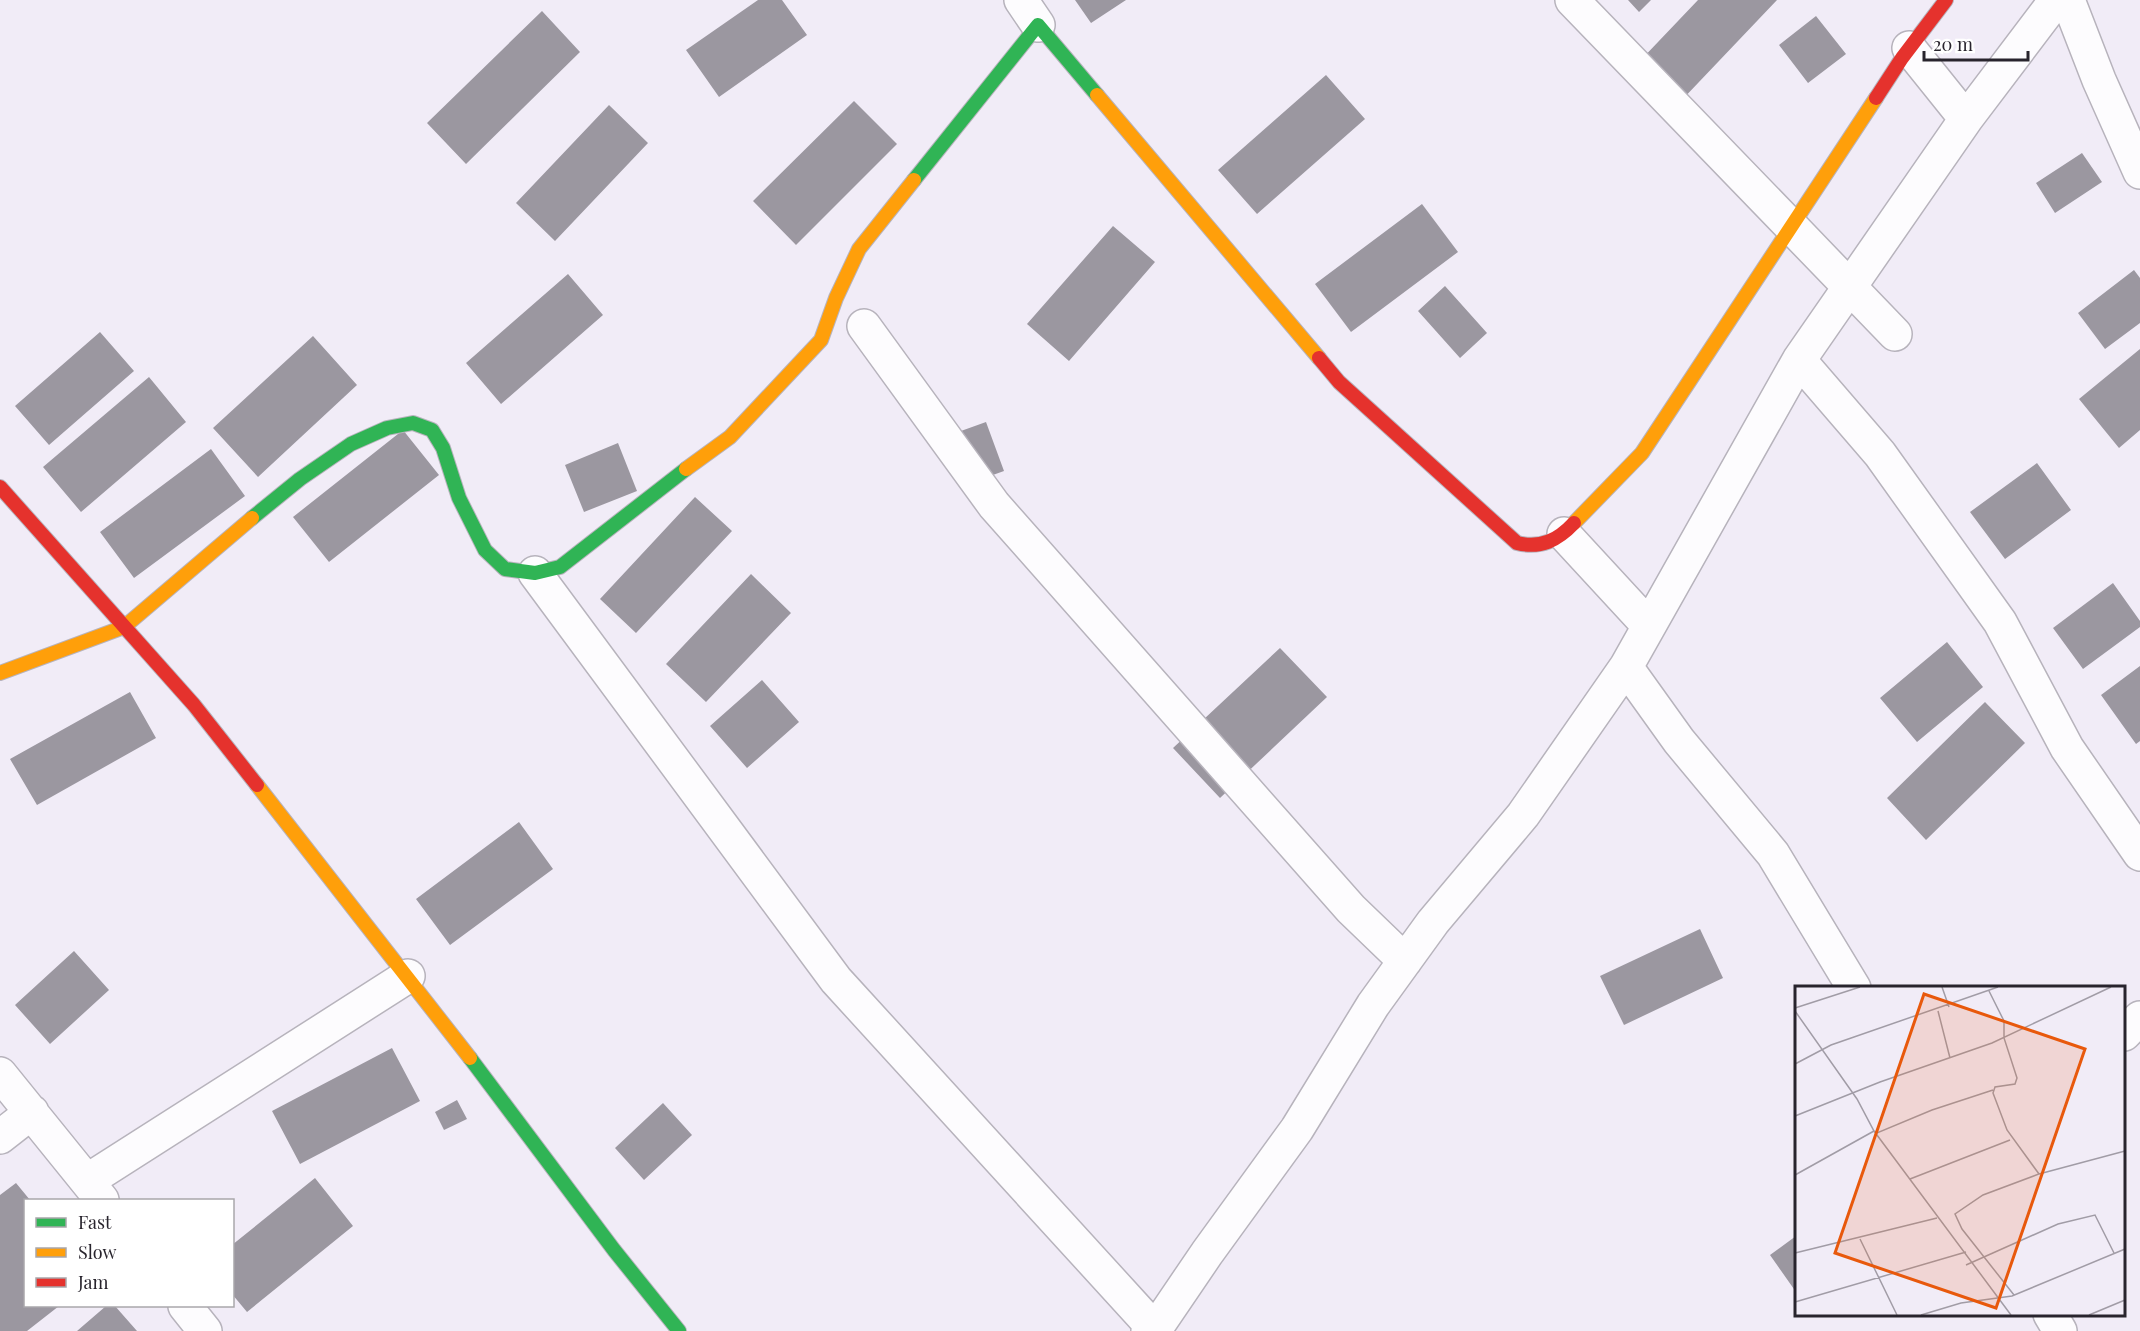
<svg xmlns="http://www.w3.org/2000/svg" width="2140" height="1331" font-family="'Playfair Display',serif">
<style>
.building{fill:#9b97a0}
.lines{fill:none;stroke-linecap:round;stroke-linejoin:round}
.street-casing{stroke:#b7b3bc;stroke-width:36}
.fast-casing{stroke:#b7b3bc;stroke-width:16}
.slow-casing{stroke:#b7b3bc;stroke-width:16}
.jam-casing{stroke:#b7b3bc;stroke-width:16}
.street{stroke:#fdfcfe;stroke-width:33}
.fast{stroke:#30b455;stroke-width:14}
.slow{stroke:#ff9f0a;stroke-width:14}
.jam{stroke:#e5322d;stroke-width:14}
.inset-road{fill:none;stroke:#a19ca6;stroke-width:1.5}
.view{fill:#e8590c;fill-opacity:0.15;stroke:#e8590c;stroke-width:3}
.inset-edge{fill:none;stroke:#28242d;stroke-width:3}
</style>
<rect width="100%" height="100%" fill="#f1ecf7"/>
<path class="building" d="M758 0H782L807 35 719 97 686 50Z
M1075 0H1126L1091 23Z
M1628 0H1651L1639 12Z
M1698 0H1777L1679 103 1638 63Z
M542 11 580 52 466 164 427 123Z
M1816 16 1846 54 1808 83 1779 45Z
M1326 75 1365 119 1257 214 1218 170Z
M854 101 897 144 796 245 753 201Z
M609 105 648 143 555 241 516 203Z
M2082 153 2102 182 2055 213 2036 183Z
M1422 204 1458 252 1351 332 1315 284Z
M1113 226 1155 262 1069 361 1027 324Z
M2134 270 2140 278V323L2105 349 2078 313Z
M568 274 603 315 501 404 466 363Z
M1445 286 1487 333 1460 358 1418 311Z
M100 332 134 371 49 445 15 406Z
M313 336 357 385 258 477 213 428Z
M2140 349V430L2119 448 2079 399Z
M149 377 186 422 81 512 43 467Z
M986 422 1004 471 965 485 947 436Z
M403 430 439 475 329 562 293 517Z
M618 443 637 491 584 512 565 465Z
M211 449 245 496 134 578 100 532Z
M2037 463 2071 510 2005 559 1970 512Z
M695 497 732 531 636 633 600 599Z
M751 574 791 613 706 702 666 664Z
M2113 583 2140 621V627L2083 669 2053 628Z
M1947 642 1983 687 1917 742 1880 698Z
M1280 648 1327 697 1220 798 1173 748Z
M2140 666V741L2136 744 2101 695Z
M762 680 799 722 747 768 710 726Z
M130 692 156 738 37 805 10 759Z
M1985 702 2025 743 1926 840 1887 798Z
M519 822 553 869 450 945 416 899Z
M1700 929 1723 978 1624 1025 1600 976Z
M74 951 109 990 50 1044 15 1005Z
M392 1048 420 1101 300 1164 272 1111Z
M457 1100 467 1119 444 1130 435 1112Z
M663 1103 692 1135 644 1180 615 1148Z
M315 1178 353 1226 247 1312 232 1294V1245Z
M16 1183 30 1200H26V1306H59L27 1331H0V1195Z
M1796 1236V1292L1770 1255Z
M106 1306H115L137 1331H77Z"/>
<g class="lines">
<defs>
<path id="street" d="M1021 0 1038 25
M1572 0 1895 334 1792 227
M2068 0 2099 80 2140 172
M1909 48 1966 119
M864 326 994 505 1351 909 1405 961
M1799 360 1880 454 2000 622 2067 748 2140 854
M1564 534 1648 625
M535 573 836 980 1150 1324 1148 1331
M1626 667 1679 741 1773 854 1854 988
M2124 1034 2140 1018
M0 1074 102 1200
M0 1137 32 1112
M87 1181 408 976
M185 1306 205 1331
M2050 1314 2060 1331
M1154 1331 1207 1253 1297 1129 1373 1005 1433 922 1523 815 1626 667 1799 360 1966 119 2056 0"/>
<path id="fast" d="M914 180 1038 25 1097 95
M252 518 300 479 351 444 387 428 413 423 432 430 443 448 459 498 485 550 505 569 535 573 560 567 686 469
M470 1058 614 1250 679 1331"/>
<path id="slow" d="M1097 95 1319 358
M686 469 730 437 821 340 836 298 859 249 914 180
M1574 523 1642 453 1876 98
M0 673 124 627 252 518
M257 785 470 1058"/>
<path id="jam" d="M1876 98 1902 58 1946 0
M1319 358 1339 382 1517 543C1541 549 1558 540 1574 523
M0 487 194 705 257 785"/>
</defs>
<use href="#street" class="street-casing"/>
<use href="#fast" class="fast-casing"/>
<use href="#slow" class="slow-casing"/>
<use href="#jam" class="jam-casing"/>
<use href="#street" class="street"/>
<use href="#fast" class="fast"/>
<use href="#slow" class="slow"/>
<use href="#jam" class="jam"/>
</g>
<g transform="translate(1795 986)">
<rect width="330" height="330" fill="#f1ecf7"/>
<path class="inset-road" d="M147 1 154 21M194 5 209 35V52L222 92 220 98 200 101 198 107 212 144 244 188 188 209 160 228 167 243 219 309M0 22 65 1M0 25 62 113 79 145 216 329M143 25 155 72M0 78 36 59 203 1M0 130 85 96 197 57 316 1M244 188 330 165M0 189 79 145 82 147 137 124 198 104M115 193 215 154M65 253 102 329M0 267 142 232M171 279 263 238 300 229 319 267M0 316 171 266M126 329 166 317 217 310 330 263M294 329 330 314"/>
<path class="view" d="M129 8 290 63 201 322 40 267Z"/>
<rect width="330" height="330" class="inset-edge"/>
</g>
<rect x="24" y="1199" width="210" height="108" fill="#ffffff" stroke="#a9a7ab" stroke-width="1.5"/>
<rect x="36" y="1218" width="30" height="9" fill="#30b455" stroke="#a9a7ab" stroke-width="1.5"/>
<text x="78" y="1229" font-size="18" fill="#28242d">Fast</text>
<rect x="36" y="1248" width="30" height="9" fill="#ff9f0a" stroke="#a9a7ab" stroke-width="1.5"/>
<text x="78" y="1259" font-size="18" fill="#28242d">Slow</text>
<rect x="36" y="1278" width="30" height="9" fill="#e5322d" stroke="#a9a7ab" stroke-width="1.5"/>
<text x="78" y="1289" font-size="18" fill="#28242d">Jam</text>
<path d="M1924 51v9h104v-9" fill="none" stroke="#28242d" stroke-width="3"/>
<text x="1933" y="51" font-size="18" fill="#28242d" stroke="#ffffff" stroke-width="4.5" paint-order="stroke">20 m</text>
</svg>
